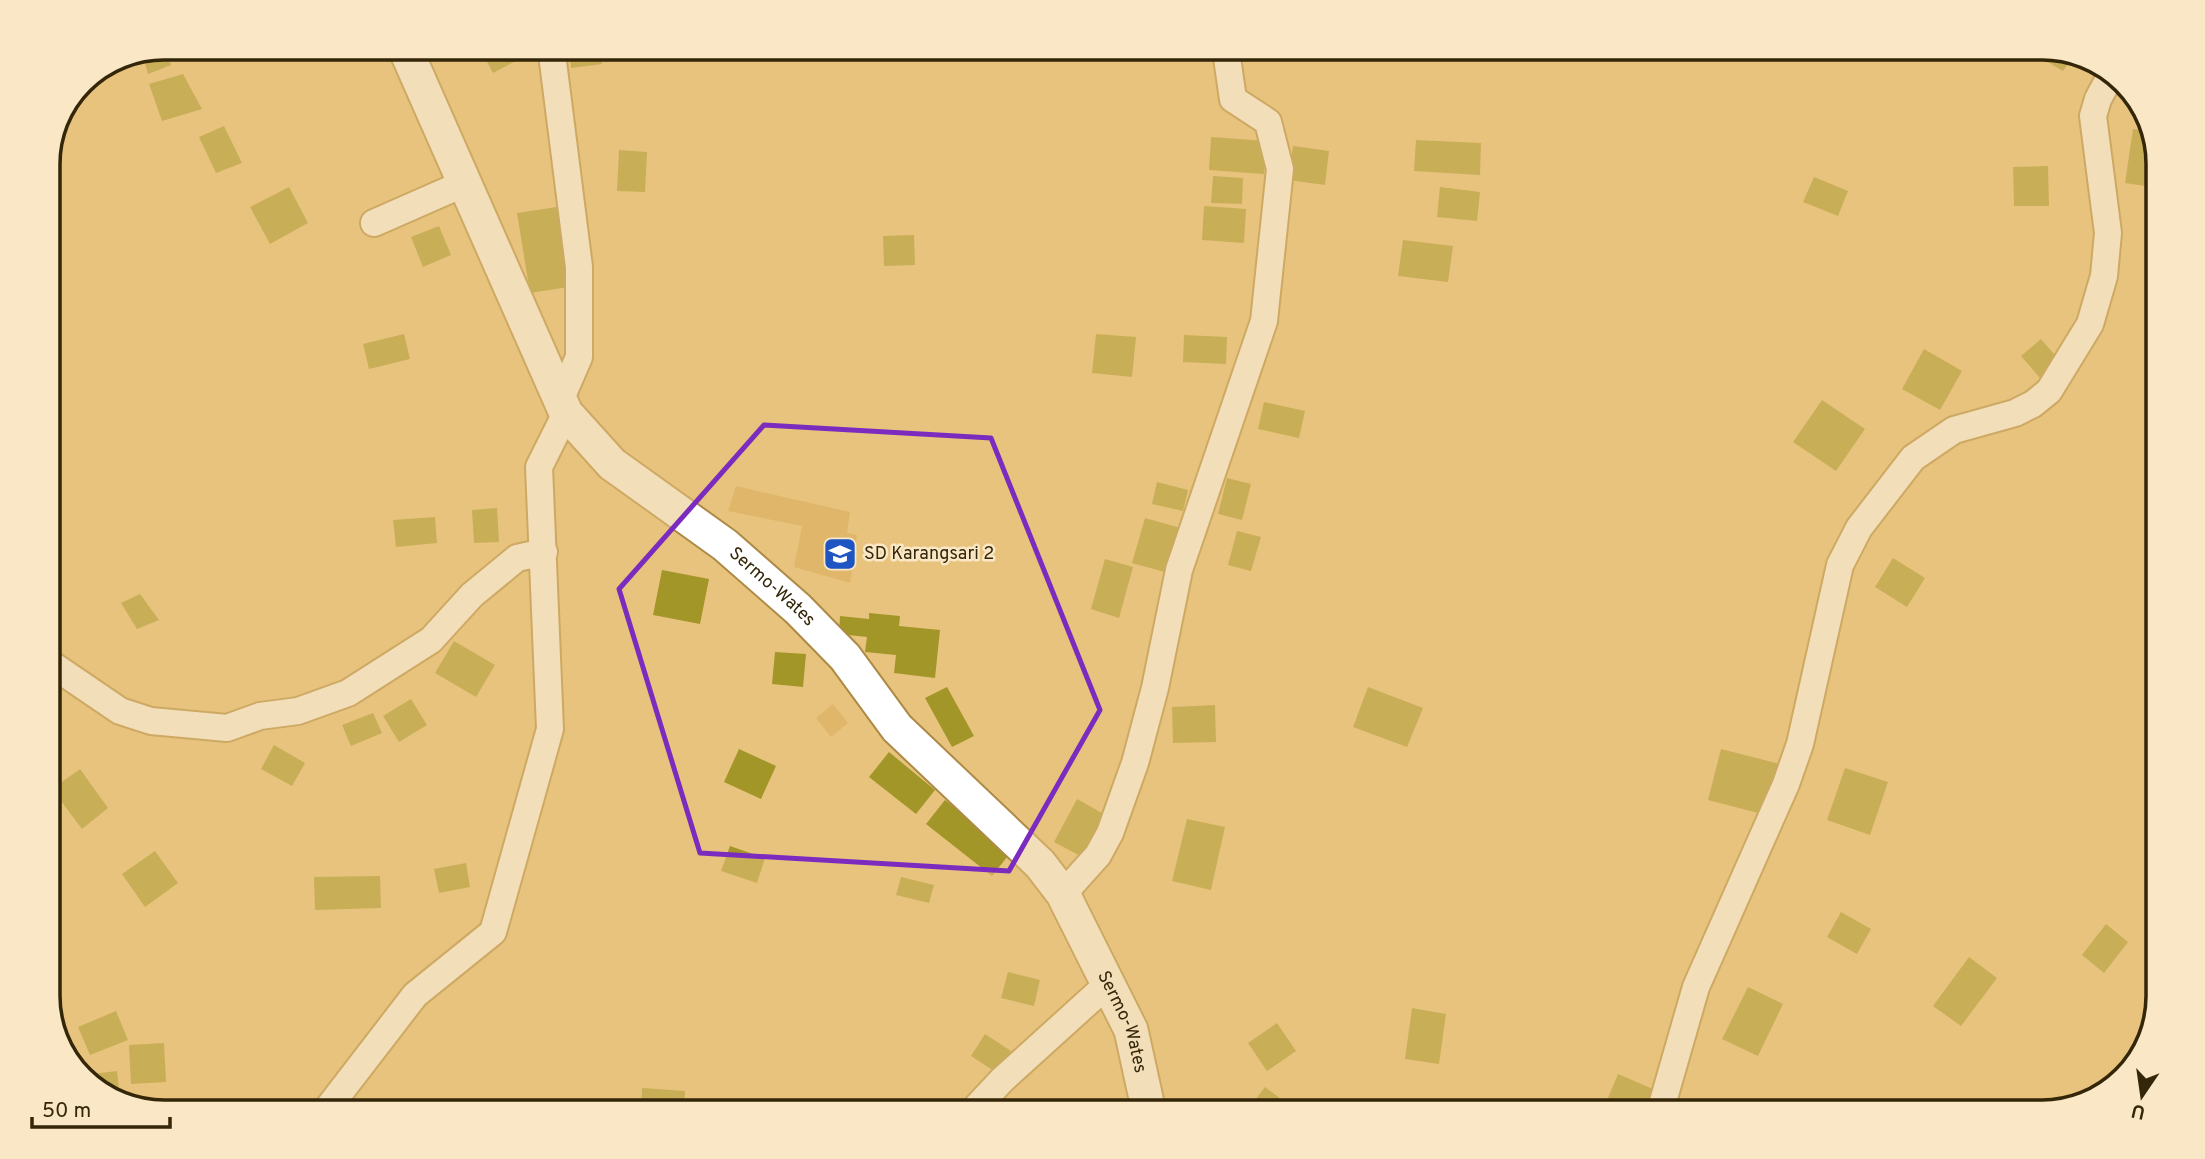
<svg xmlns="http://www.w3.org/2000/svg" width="2205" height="1159" font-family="Overpass,sans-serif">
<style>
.built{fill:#e0b76a}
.building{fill:#a39628}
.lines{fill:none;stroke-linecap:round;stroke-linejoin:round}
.minor-casing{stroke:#ad8a45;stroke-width:30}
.major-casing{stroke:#ad8a45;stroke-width:37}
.minor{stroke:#fff;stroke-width:26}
.major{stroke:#fff;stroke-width:33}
.marked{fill:none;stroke:#7b2cbf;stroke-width:5;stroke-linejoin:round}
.labels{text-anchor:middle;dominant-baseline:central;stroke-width:5;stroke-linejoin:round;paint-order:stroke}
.poi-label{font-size:18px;fill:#342608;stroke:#fae7c5;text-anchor:start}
.street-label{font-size:18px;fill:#342608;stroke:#fae7c5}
.rim{fill:none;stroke:#342608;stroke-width:3.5}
</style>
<rect width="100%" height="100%" fill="#e8c37e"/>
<path class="built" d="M736 486 850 512 847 533 857 535 850 583 794 567 802 526 728 511Z
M833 704 848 723 831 737 816 718Z"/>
<path class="building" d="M2029 47H2042L2074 55 2063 71 2028 50Z
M483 54H524L525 56 493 73Z
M570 54H600L602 64 571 68Z
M143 56H168L171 65 148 74Z
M183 74 202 109 162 121 149 84Z
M224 126 242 163 216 173 199 137Z
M2133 129 2149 131 2158 156V188L2125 183Z
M1211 137 1267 141 1264 174 1209 170Z
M1416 140 1481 143 1480 175 1414 171Z
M1293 146 1329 151 1325 185 1288 180Z
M619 150 647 152 645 192 617 191Z
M2048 166 2049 206H2014L2013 167Z
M1213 176 1243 178 1242 204 1211 203Z
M1814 177 1848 191 1838 216 1803 202Z
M289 187 308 223 270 244 250 207Z
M1440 187 1480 192 1477 221 1437 217Z
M563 206 575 286 530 293 517 213Z
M1204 206 1246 209 1244 243 1202 240Z
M439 226 451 255 423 267 411 237Z
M914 235 915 265 884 266 883 236Z
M1403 240 1453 246 1448 282 1398 276Z
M2155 258H2158V306H2153Z
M404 334 410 359 369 369 363 344Z
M1096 334 1136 337 1132 377 1092 373Z
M1184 335 1227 337 1226 364 1183 362Z
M2041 339 2060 361 2040 378 2021 356Z
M1924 349 1962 371 1940 410 1902 389Z
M1822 400 1865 429 1836 471 1793 442Z
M1264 402 1305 411 1299 438 1258 429Z
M1227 478 1251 484 1242 520 1218 514Z
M1157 482 1188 490 1183 511 1152 504Z
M497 508 499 542 474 543 472 510Z
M435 517 437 543 396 547 393 520Z
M1145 518 1184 529 1172 574 1132 563Z
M1237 531 1261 537 1251 571 1228 565Z
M1893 558 1925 578 1907 607 1875 587Z
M1105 559 1133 567 1119 618 1091 609Z
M662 570 709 579 700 624 653 615Z
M140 594 159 620 137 629 121 603Z
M869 613 900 616 899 626 940 630 935 678 894 673 896 655 865 652 867 637 839 634 840 616 869 619Z
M454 641 495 665 476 697 435 673Z
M775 652 806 654 803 687 772 684Z
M947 687 974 736 952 747 925 698Z
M1368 687 1423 708 1407 747 1353 727Z
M411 699 427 725 399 742 383 716Z
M1215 705 1216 742 1173 743 1172 707Z
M373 713 382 733 351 746 342 725Z
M274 745 305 763 292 786 261 769Z
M739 749 776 766 761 799 724 782Z
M1721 749 1780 764 1766 815 1708 800Z
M889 752 935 790 916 814 869 777Z
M1845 768 1888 782 1870 835 1827 820Z
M80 769 108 808 82 829 52 789Z
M1077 799 1111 818 1088 860 1054 842Z
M945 800 1011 852 992 876 926 824Z
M1187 819 1225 827 1211 890 1172 881Z
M730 846 765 858 757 883 721 871Z
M155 851 178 883 145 907 122 874Z
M466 863 470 887 439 893 434 869Z
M380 876 381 908 315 910 314 877Z
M901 877 934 885 929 903 896 895Z
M1841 912 1871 929 1857 954 1827 937Z
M2106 924 2128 942 2104 973 2082 955Z
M1969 957 1997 978 1961 1026 1933 1006Z
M1008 972 1040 980 1034 1006 1001 998Z
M1748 987 1783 1004 1758 1056 1722 1039Z
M1412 1008 1446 1014 1439 1064 1405 1059Z
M116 1011 128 1040 90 1055 78 1027Z
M1277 1023 1296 1051 1267 1071 1248 1043Z
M985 1034 1011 1051 997 1073 971 1056Z
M164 1043 166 1082 131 1084 129 1045Z
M117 1071 120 1097 109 1098 83 1075Z
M1618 1074 1653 1089 1643 1112H1602Z
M1265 1087 1285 1102 1277 1112H1246Z
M642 1088 685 1091 684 1112H641Z
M1071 1100 1088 1112H1063Z"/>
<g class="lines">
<defs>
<path id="minor" d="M552 54 579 267V357L559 403
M374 223 465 183
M48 662 120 711 151 721 227 728 260 716 298 711 348 693 431 640 472 595 517 558 544 552
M1063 894 1098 855 1110 833 1135 763 1155 688 1179 570 1264 321 1280 169 1268 122 1233 99 1226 51
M325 1112 415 995 493 932 550 729 539 467 566 413
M972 1112 1002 1080 1109 983
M1660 1112 1696 987 1786 784 1800 744 1840 565 1859 528 1913 458 1954 430 2015 413 2033 404 2049 391 2090 324 2104 276 2108 233 2093 116 2098 99 2111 75"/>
<g id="major">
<path id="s1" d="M408 55 566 413 612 464 725 545 798 609 845 657 897 728 1040 864 1063 894 1131 1030 1149 1112"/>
</g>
</defs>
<use href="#minor" class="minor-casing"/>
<use href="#major" class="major-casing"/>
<use href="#minor" class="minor"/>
<use href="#major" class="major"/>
</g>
<path d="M0 0H2205V1159H0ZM764 425 991 438 1100 710 1009 871 700 853 619 589Z" fill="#e8c37e" fill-opacity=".55" fill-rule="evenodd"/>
<path class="marked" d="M764 425 991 438 1100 710 1009 871 700 853 619 589Z"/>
<defs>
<symbol id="school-square" viewBox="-11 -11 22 22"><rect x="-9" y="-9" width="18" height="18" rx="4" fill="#1f55c2" stroke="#fae7c5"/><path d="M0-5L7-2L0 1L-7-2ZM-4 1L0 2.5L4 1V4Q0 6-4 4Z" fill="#fff"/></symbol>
</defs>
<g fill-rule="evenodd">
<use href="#school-square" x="821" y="535" width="38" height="38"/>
</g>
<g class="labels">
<g class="poi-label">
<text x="864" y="554">SD Karangsari 2</text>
</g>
<g class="street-label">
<text stroke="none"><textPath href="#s1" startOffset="662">Sermo-Wates</textPath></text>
<text stroke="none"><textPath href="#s1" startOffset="1228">Sermo-Wates</textPath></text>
</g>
</g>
<path d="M0 0H2205V1159H0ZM164 60H2042A104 104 0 0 1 2146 164V996A104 104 0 0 1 2042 1100H164A104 104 0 0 1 60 996V164A104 104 0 0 1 164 60Z" fill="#fae7c5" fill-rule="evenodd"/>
<path class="rim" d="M164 60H2042A104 104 0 0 1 2146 164V996A104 104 0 0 1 2042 1100H164A104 104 0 0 1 60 996V164A104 104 0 0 1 164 60Z"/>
<g transform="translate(2142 1096) rotate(193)" stroke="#fae7c5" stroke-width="5" paint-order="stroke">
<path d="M0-5L12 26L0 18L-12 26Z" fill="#342608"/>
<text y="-10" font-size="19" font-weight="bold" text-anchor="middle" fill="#342608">U</text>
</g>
<path d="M32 1117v10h138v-10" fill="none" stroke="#342608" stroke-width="3.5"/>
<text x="42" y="1117" font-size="21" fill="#342608" stroke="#fae7c5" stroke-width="5" paint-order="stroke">50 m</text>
</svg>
